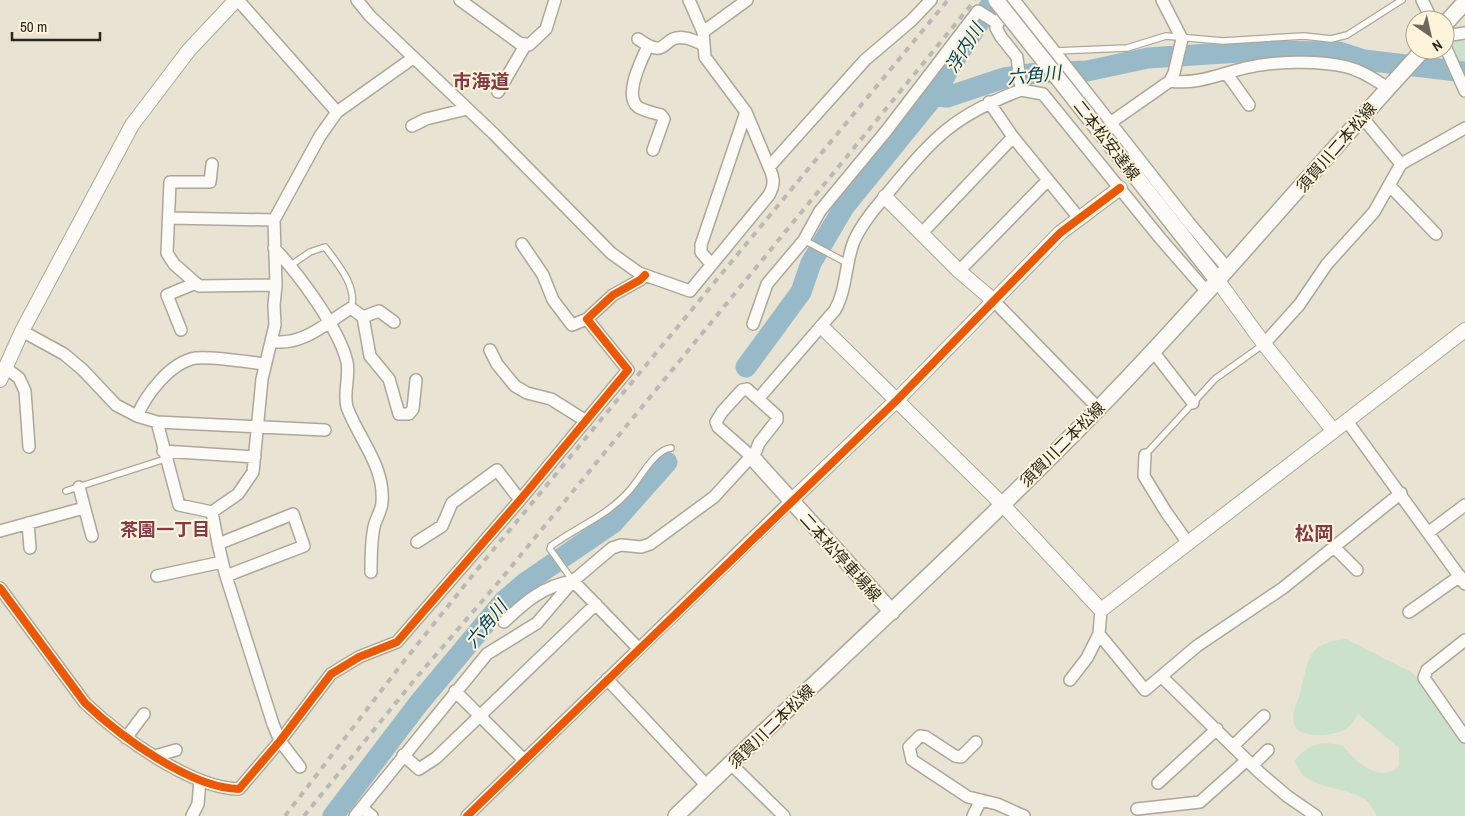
<svg xmlns="http://www.w3.org/2000/svg" width="1465" height="816" font-family="'Archivo Narrow','Noto Sans JP',sans-serif">
<style>
.green{fill:#cce1cc}
.lines{fill:none;stroke-linecap:round;stroke-linejoin:round}
.river{stroke:#98b9c8;stroke-width:21}
.service-casing{stroke:#aca79a;stroke-width:8}
.minor-casing{stroke:#aca79a;stroke-width:14}
.tertiary-casing{stroke:#aca79a;stroke-width:16}
.secondary-casing{stroke:#aca79a;stroke-width:18}
.service{stroke:#fcfbf8;stroke-width:5.5}
.minor{stroke:#fcfbf8;stroke-width:11}
.tertiary{stroke:#fcfbf8;stroke-width:14}
.secondary{stroke:#fcfbf8;stroke-width:15}
.rail{stroke:#bab9b5;stroke-width:4;stroke-dasharray:6 6;stroke-linecap:butt}
.secondary-bridge-casing{stroke:#aca79a;stroke-width:18;stroke-linecap:butt}
.secondary-bridge{stroke:#fcfbf8;stroke-width:15}
.cycleway-casing{stroke:#fef4dc;stroke-width:11}
.cycleway{stroke:#e8590c;stroke-width:8}
.labels{text-anchor:middle;dominant-baseline:central;stroke-width:4;stroke-linejoin:round;paint-order:stroke}
.street-label{font-size:16px;fill:#2a261a;stroke:#fef4dc}
.water-label{font-size:18px;font-style:italic;fill:#00425f;stroke:#fef4dc}
.neighbourhood-label{font-size:18px;font-weight:bold;fill:#823a48;stroke:#fef4dc}
.quarter-label{font-size:19px;font-weight:bold;fill:#823a48;stroke:#fef4dc}
</style>
<rect width="100%" height="100%" fill="#e9e3d3"/>
<path class="green" d="M1465 33V91L1445 36Z
M1346 639 1411 672 1427 686 1465 742V816H1377C1373 810 1369 801 1363 798 1340 785 1302 790 1295 760 1310 743 1321 740 1343 746 1355 762 1381 784 1399 766V748L1358 714C1355 719 1351 726 1346 729 1335 736 1298 740 1294 724 1291 713 1297 703 1300 694 1309 660 1306 643 1346 639Z"/>
<g class="lines">
<path class="river" d="M934 96 947 97 1004 78 1037 73 1087 71 1148 58 1255 51 1339 52 1364 60 1465 72
M746 367 801 292 811 263 844 207 934 96 951 65 994 0
M333 816 419 703 504 601 525 583 613 523 667 462"/>
<defs>
<path id="service" d="M1056 51 1127 48 1166 36 1223 41 1304 36 1331 39 1347 35 1402 0
M804 240 847 263
M291 265 310 252 325 247C337 263 358 287 351 308
M1145 455 1215 379 1264 344
M66 491 165 459
M573 581 550 549 551 546C577 527 607 516 629 491 640 479 655 449 671 448"/>
<path id="minor" d="M238 0 337 112
M357 0 370 16 494 134 611 253 639 273 690 291 769 195C775 184 774 178 769 167L865 60 912 20 931 0
M460 0 519 43 529 45 546 29 555 0
M689 0 703 32 705 57 746 112 769 167
M1014 0 1190 224 1228 269
M1422 0 1432 20
M703 32 747 0
M1445 36 1465 33
M638 39C670 62 660 34 685 38 691 38 698 43 704 45
M648 46C642 59 623 95 638 107 644 111 655 113 661 115L664 119 653 150
M1445 46 1465 91
M1227 74 1249 105
M1170 81C1196 85 1220 74 1245 68 1273 61 1319 60 1347 67 1363 71 1375 80 1388 88
M1021 90 1043 94 1160 238 1207 292
M498 92 526 44
M989 102 1013 137 1079 218
M1362 117 1401 164
M1110 123 1170 81 1174 73 1182 39 1162 0
M412 126 426 119 467 109
M212 164 210 182H170L167 253 174 264 199 286 276 285
M1390 186 1436 234
M169 218 274 220
M921 234 1013 137
M522 244 543 275 553 300 572 325 587 319
M274 248C298 273 339 328 347 362 350 377 343 393 347 407 358 438 385 466 382 502 382 510 376 518 374 527 371 541 371 557 371 572
M711 264 701 252V245L746 112
M959 271 1047 181
M993 300 1098 408
M363 317 379 311 394 322
M753 324 767 284 804 240 820 211 887 130 978 11 997 23
M181 330 167 295 196 283
M22 331 64 354 83 370 116 405 137 416 157 422 179 505 212 512 238 494 253 472 262 379 275 325 274 305 276 285 274 220 320 136 337 112 413 58
M271 341C302 347 326 323 351 308L363 317 370 356 389 379 399 414H409L413 409 416 380
M1264 344 1299 305 1327 264 1374 212 1401 164 1465 128
M490 350 497 364 515 386 527 393 551 399 586 421
M1152 350 1193 403
M6 368 19 378 25 391 29 447
M759 398 835 310C847 289 845 263 854 241 863 221 878 205 892 188 936 135 955 115 1021 90L1017 57 1001 37 996 28 1009 0
M137 416C146 395 170 362 196 358 212 356 247 362 265 364
M1347 421 1465 584
M157 422 325 430
M163 451 255 457
M1145 455 1144 476 1166 512 1188 543
M79 487 92 536
M212 512C216 534 220 555 226 576L304 546 293 514 218 544
M28 523 30 548
M0 531 84 508
M1429 532 1465 505
M417 542 442 526 452 503 497 470 520 500
M1334 547 1357 570
M157 576 222 562
M226 576 273 724 280 741 300 767
M0 588 85 703C120 736 190 788 239 789L280 741 331 674 359 657 397 642 520 500 628 370 587 319 613 295 640 280 645 275
M1409 612 1460 576
M504 622C525 602 543 586 573 581L639 649
M1099 634 1145 690 1197 646 1283 588 1401 493
M1465 640 1427 670 1424 678 1465 737
M1162 677 1259 772 1287 796 1316 816
M607 679 708 787
M1070 680 1087 658 1099 634 1101 610
M455 691 524 760
M126 738 144 714
M976 742 961 757 955 756 926 737 920 736 909 747 912 760 968 797 997 804 1024 816
M1234 745 1264 716
M403 755 419 769 436 758 596 604
M155 756 176 750
M731 764 784 816
M1253 765 1268 750
M1158 783 1217 729
M362 808 372 816
M1137 809 1200 802 1247 760
M192 816 198 804 200 780
M355 816 487 654 537 623 573 581 612 548 621 545 641 547 650 544 714 497 756 451 759 443 777 420V416L747 389 742 390 722 412 716 422 718 427 752 457
M467 816 791 501
M973 816 981 800"/>
<path id="tertiary" d="M885 197 959 271 993 300
M1218 281 1264 344 1333 430
M822 327 1002 504 1101 610 1465 330
M0 380 22 331 132 125 189 50 236 0
M791 501 897 400 1060 233 1120 188"/>
<path id="secondary" d="M1445 24 1465 2
M1122 159 1218 281
M752 457 892 612
M676 816C816 680 962 549 1098 409 1211 293 1314 168 1423 50"/>
</defs>
<use href="#service" class="service-casing"/>
<use href="#minor" class="minor-casing"/>
<use href="#tertiary" class="tertiary-casing"/>
<use href="#secondary" class="secondary-casing"/>
<use href="#service" class="service"/>
<use href="#minor" class="minor"/>
<use href="#tertiary" class="tertiary"/>
<use href="#secondary" class="secondary"/>
<path class="rail" d="M285 816 401 665 484 561 948 0
M304 816 416 678 502 578 975 0"/>
<defs>
<path id="secondary-bridge" d="M996 0 1122 159"/>
</defs>
<use href="#secondary-bridge" class="secondary-bridge-casing"/>
<use href="#secondary-bridge" class="secondary-bridge"/>
<defs>
<path id="cycleway" d="M0 588 85 703C120 736 190 788 239 789L280 741 331 674 359 657 397 642 520 500 628 370 587 319 613 295 640 280 645 275
M467 816 897 400 1060 233 1120 188"/>
</defs>
<use href="#cycleway" class="cycleway-casing"/>
<use href="#cycleway" class="cycleway"/>
</g>
<g class="labels">
<g class="street-label">
<text transform="translate(1107 140) rotate(52)">二本松安達線</text>
<text transform="translate(1336 147) rotate(-49)">須賀川二本松線</text>
<text transform="translate(1062 444) rotate(-45)">須賀川二本松線</text>
<text transform="translate(841 557) rotate(48)">二本松停車場線</text>
<text transform="translate(771 726) rotate(-44)">須賀川二本松線</text>
</g>
<g class="water-label">
<text transform="translate(964 48) rotate(-58)">浮内川</text>
<text transform="translate(1034 75) rotate(-6)">六角川</text>
<text transform="translate(486 624) rotate(-51)">六角川</text>
</g>
<g class="neighbourhood-label">
<text x="165" y="529">茶園一丁目</text>
</g>
<g class="quarter-label">
<text x="481" y="81">市海道</text>
<text x="1314" y="533">松岡</text>
</g>
</g>
<g transform="translate(1430 35) rotate(146)"><circle r="24" fill="#fef4dc" stroke="#a9a28e"/>
<path d="M0-4L9 19L0 12L-9 19Z" fill="#6d685b"/>
<text y="-8" font-size="14" font-weight="bold" text-anchor="middle" fill="#2a261a">N</text>
</g>
<path d="M12 32v8h88v-8" fill="none" stroke="#2a261a" stroke-width="2.5"/>
<text x="20" y="32" font-size="15" fill="#2a261a" stroke="#fef4dc" stroke-width="4" paint-order="stroke">50 m</text>
</svg>
